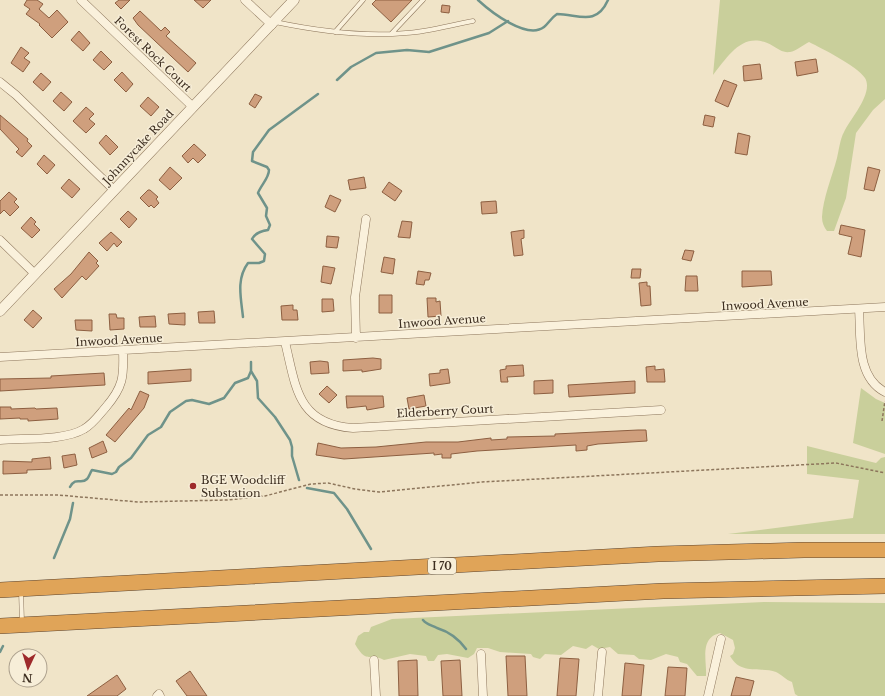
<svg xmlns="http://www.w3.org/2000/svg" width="885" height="696" font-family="'Libre Baskerville',serif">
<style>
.green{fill:#c9cf9b}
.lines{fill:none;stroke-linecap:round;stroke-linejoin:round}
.stream{stroke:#6f938a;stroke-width:2.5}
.building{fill:#cf9f7d;stroke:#8d5f41}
.service-casing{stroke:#8d765c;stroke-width:5}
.minor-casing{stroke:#8d765c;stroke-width:9}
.tertiary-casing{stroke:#8d765c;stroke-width:11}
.motorway-casing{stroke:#5b4430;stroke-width:16}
.path{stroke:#8d765c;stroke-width:1.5;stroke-dasharray:3 2;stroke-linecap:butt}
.service{stroke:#faf1dc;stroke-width:4}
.minor{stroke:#faf1dc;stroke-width:8}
.tertiary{stroke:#faf1dc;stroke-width:10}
.motorway{stroke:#e0a458;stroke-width:15}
.poi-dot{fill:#9e2a2b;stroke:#f7eed8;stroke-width:1.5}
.labels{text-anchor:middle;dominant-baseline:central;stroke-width:3;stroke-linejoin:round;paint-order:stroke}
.shield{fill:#f7eed8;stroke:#756857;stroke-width:1}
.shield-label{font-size:10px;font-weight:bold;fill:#3d2e20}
.street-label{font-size:11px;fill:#3d2e20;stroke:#f7eed8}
.poi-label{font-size:11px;fill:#3d2e20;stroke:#f7eed8;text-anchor:start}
</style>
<rect width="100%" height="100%" fill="#f0e4c8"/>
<path class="green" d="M720 0H885V99L873 110 856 133 846 198 834 231H827C824 227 822 223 822 217 823 198 832 177 837 158 839 150 840 139 844 132 850 119 874 93 865 78 857 66 823 49 809 42 803 45 796 51 790 52 783 53 778 49 773 46 744 29 729 55 713 75Z
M861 388 876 399 885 403V454L853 443Z
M807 446 876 463 881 458 885 457V534H728L853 518 859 480 807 474Z
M764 602 885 603V696H798L795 694 792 682C786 680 781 674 776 672 761 666 741 676 730 656L733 654 735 648 733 640 720 633C699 638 707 661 706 676H697L687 664 680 662 678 657 666 654 651 660 639 659 634 655 618 654 610 647 599 649 592 645 586 649 573 646 561 655 545 654 540 659 533 657 531 654 500 652 488 648H477L474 654 468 658 447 654 438 655 434 661H428L426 656 410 654 384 660C369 652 367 665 355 644L358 636 364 632H369L371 627 392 619Z"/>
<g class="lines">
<path class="stream" d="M478 0C491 12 527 40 544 27 549 23 551 18 557 14 578 14 596 27 608 0
M337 80 351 67 376 53 407 50 429 52 489 33 508 21
M243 317C241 298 236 279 248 263H259L264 261 265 254 252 239C255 233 261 231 268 230L270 225 266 216 267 208 258 193C261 185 269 178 269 170L267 167 252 161 253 152 269 130 318 94
M251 371 257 381 258 398 275 417 290 440 292 447V456L299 480
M70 487C76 476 81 485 87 479 89 477 90 473 92 470L112 474 116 472 119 467 131 458 148 435 161 427 170 412 186 401 192 400 209 404 224 398 235 383 248 378 251 371V362
M307 488 334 493 347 509 371 549
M54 558 70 519 73 503
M423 620C427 625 432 625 437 628 450 632 458 638 466 649
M0 652 3 646"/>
</g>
<path class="building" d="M27 0H37L43 4 39 9 49 18 57 10 68 22 52 38 39 25 40 24 26 14 30 9 24 5Z
M119 0H130L121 9 115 3Z
M194 0H211L203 8Z
M376 0H412L391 22 372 4Z
M442 5 450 6 449 13 441 12Z
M140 11 161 31 165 27 170 32 166 36 196 63 188 72 138 25 133 18Z
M79 31 90 43 83 51 71 40Z
M21 47 29 53 24 58 30 62 23 72 11 63Z
M101 51 112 62 104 70 93 60Z
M816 59 818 72 797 76 795 62Z
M760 64 762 79 744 81 743 66Z
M122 72 133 84 126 92 114 80Z
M41 73 51 82 43 91 33 82Z
M724 80 737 85 728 107 715 101Z
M61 92 72 102 64 111 53 101Z
M255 94 262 97 255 108 249 104Z
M148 97 159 107 151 116 140 106Z
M86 107 94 114 89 119 95 124 86 133 73 121Z
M0 115 28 139 27 141 32 146 22 157 16 152 19 149 0 129Z
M705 115 715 117 713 127 703 125Z
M738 133 750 136 747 155 735 153Z
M106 135 118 147 110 155 99 143Z
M194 144 206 155 198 163 193 158 188 163 182 156Z
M44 155 55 165 47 174 37 164Z
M170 167 182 178 170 190 159 180Z
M868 167 880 170 874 191 864 189Z
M364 177 366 188 350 190 348 180Z
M69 179 80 189 72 198 61 188Z
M389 182 402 191 395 201 382 192Z
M148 190H150L158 197 156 199 159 203 154 208 151 205 149 207 140 198Z
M9 192 17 199 14 202 19 207 10 216 4 210 0 214V201Z
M330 195 341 200 335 212 325 207Z
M496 201 497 213 482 214 481 202Z
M128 211 137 219 129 228 120 219Z
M31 217 36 222 34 224 40 230 32 238 21 228Z
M402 221 412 222 410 238 398 237Z
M841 225 865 230 861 257 848 254 852 237 839 234Z
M524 230V238L521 239 523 255 514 256 511 232Z
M111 232 122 242 117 247 114 243 107 251 99 243Z
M327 236 339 237 337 248 326 247Z
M685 250 694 251 691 261 682 259Z
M89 252 98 261 96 263 99 266 86 280 82 276 62 298 54 289 71 274Z
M384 257 395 259 393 274 381 272Z
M323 266 335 268 331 284 321 282Z
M632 269H641L640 278H631Z
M418 271 431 273 429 280H425L424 285 416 284Z
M742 271H771L772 285 742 287Z
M686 276H697L698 291H685Z
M647 282V286H650L651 305 641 306 639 283Z
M379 295H392V313H379Z
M427 298H436V302L440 301 441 316 428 317Z
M322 299H333L334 311 322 312Z
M293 305V310H297L298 320H282L281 306Z
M33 310 42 318 33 328 24 320Z
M214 311 215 323H199L198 312Z
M185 313V325L169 324 168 314Z
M109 314H116L117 318H124V329L110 330Z
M155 316 156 327H140L139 317Z
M75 320H92V331L76 330Z
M373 358 381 359V369L362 372V370L343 371V360Z
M320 361 328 362 329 373 311 374 310 362Z
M523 365 524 376 507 377 508 382H501L500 370 506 369V366Z
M655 366V370L664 369 665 382H647L646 367Z
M191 369V381L148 384V372Z
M448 369 450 383 430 386 429 374 440 373V370Z
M104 373 105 385 0 391V379L51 378V376Z
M553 380V393L534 394V381Z
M635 381V393L569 397 568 385Z
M327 386 337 395 329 403 319 394Z
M140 391 149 395 144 408 115 442 106 435 129 408 131 410Z
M424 395 426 406 409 409 407 398Z
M346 396H383L384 407 367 410 366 406 347 408Z
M0 407H11V409L35 408 36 409 57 408 58 419 28 421V419H20V418L0 419Z
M638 430H646L647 441 598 444 587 446V450L576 451V445L477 451 451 454V458H442V454L434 455V453L344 459 316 455 318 443 341 448 376 447 426 442H458L491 438V440L507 439V437L555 436V434Z
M103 441 107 452 92 458 89 448Z
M75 454 77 465 64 468 62 456Z
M50 457 51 469 27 470V473L3 474V461L32 462V459Z
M506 656H525L527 696H508Z
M560 658 579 659 576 696H557Z
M417 660 418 696H399L398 661Z
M460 660 462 696H443L441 661Z
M625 663 644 665 641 696H622Z
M668 667 687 668 685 696H665Z
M190 671 207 696H187L176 681Z
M117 675 126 689 117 696H87Z
M736 677 754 681 750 696H731Z"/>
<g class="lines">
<defs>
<path id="service" d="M275 22C318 31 362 37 406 33 428 32 451 25 473 21
M335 32 363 0
M391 34 423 0
M21 591 22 622"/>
<path id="minor" d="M81 0 193 107
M245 0 272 25
M0 82 16 95 114 190
M0 240 35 274
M859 309C861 337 856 377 885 392
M356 338 355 297 366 219
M285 342C296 387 297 424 353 428L661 410
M0 357 885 307
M0 440C24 438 64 441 84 429 93 424 99 415 106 407 123 387 124 377 123 351
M481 654 483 696
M374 660 376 696
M157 696 159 694 160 696
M598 696 602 652
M708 696 721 639"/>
<path id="tertiary" d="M0 311 294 0"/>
<path id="motorway" d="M0 590 658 554 804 550H885
M0 626 663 591 885 586"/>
</defs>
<use href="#service" class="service-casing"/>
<use href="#minor" class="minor-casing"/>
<use href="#tertiary" class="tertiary-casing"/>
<use href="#motorway" class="motorway-casing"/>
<path class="path" d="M882 421 885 401
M0 495H58L138 502 227 500 265 496 311 484 328 483 355 489 379 492 482 482 836 463 885 473"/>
<use href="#service" class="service"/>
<use href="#minor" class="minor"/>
<use href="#tertiary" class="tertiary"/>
<use href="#motorway" class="motorway"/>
</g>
<circle class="poi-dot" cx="193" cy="486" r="4"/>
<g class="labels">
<rect class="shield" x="428" y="558" width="28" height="16" rx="3"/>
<g class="shield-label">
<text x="442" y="566">I 70</text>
</g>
<g class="street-label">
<text transform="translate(153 54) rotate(44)">Forest Rock Court</text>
<text transform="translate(138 147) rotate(-47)">Johnnycake Road</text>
<text transform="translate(765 304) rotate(-3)">Inwood Avenue</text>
<text transform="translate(442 321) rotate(-4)">Inwood Avenue</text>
<text transform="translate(119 340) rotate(-3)">Inwood Avenue</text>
<text transform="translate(445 411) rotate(-3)">Elderberry Court</text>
</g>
<g class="poi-label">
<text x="201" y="480">BGE Woodcliff<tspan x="201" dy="13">Substation</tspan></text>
</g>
</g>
<g transform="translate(28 668) rotate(184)"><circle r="19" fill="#f7eed8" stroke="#ada18e"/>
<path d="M0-3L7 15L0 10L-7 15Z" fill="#9e2a2b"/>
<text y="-6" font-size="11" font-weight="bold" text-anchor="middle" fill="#3d2e20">N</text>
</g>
</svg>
